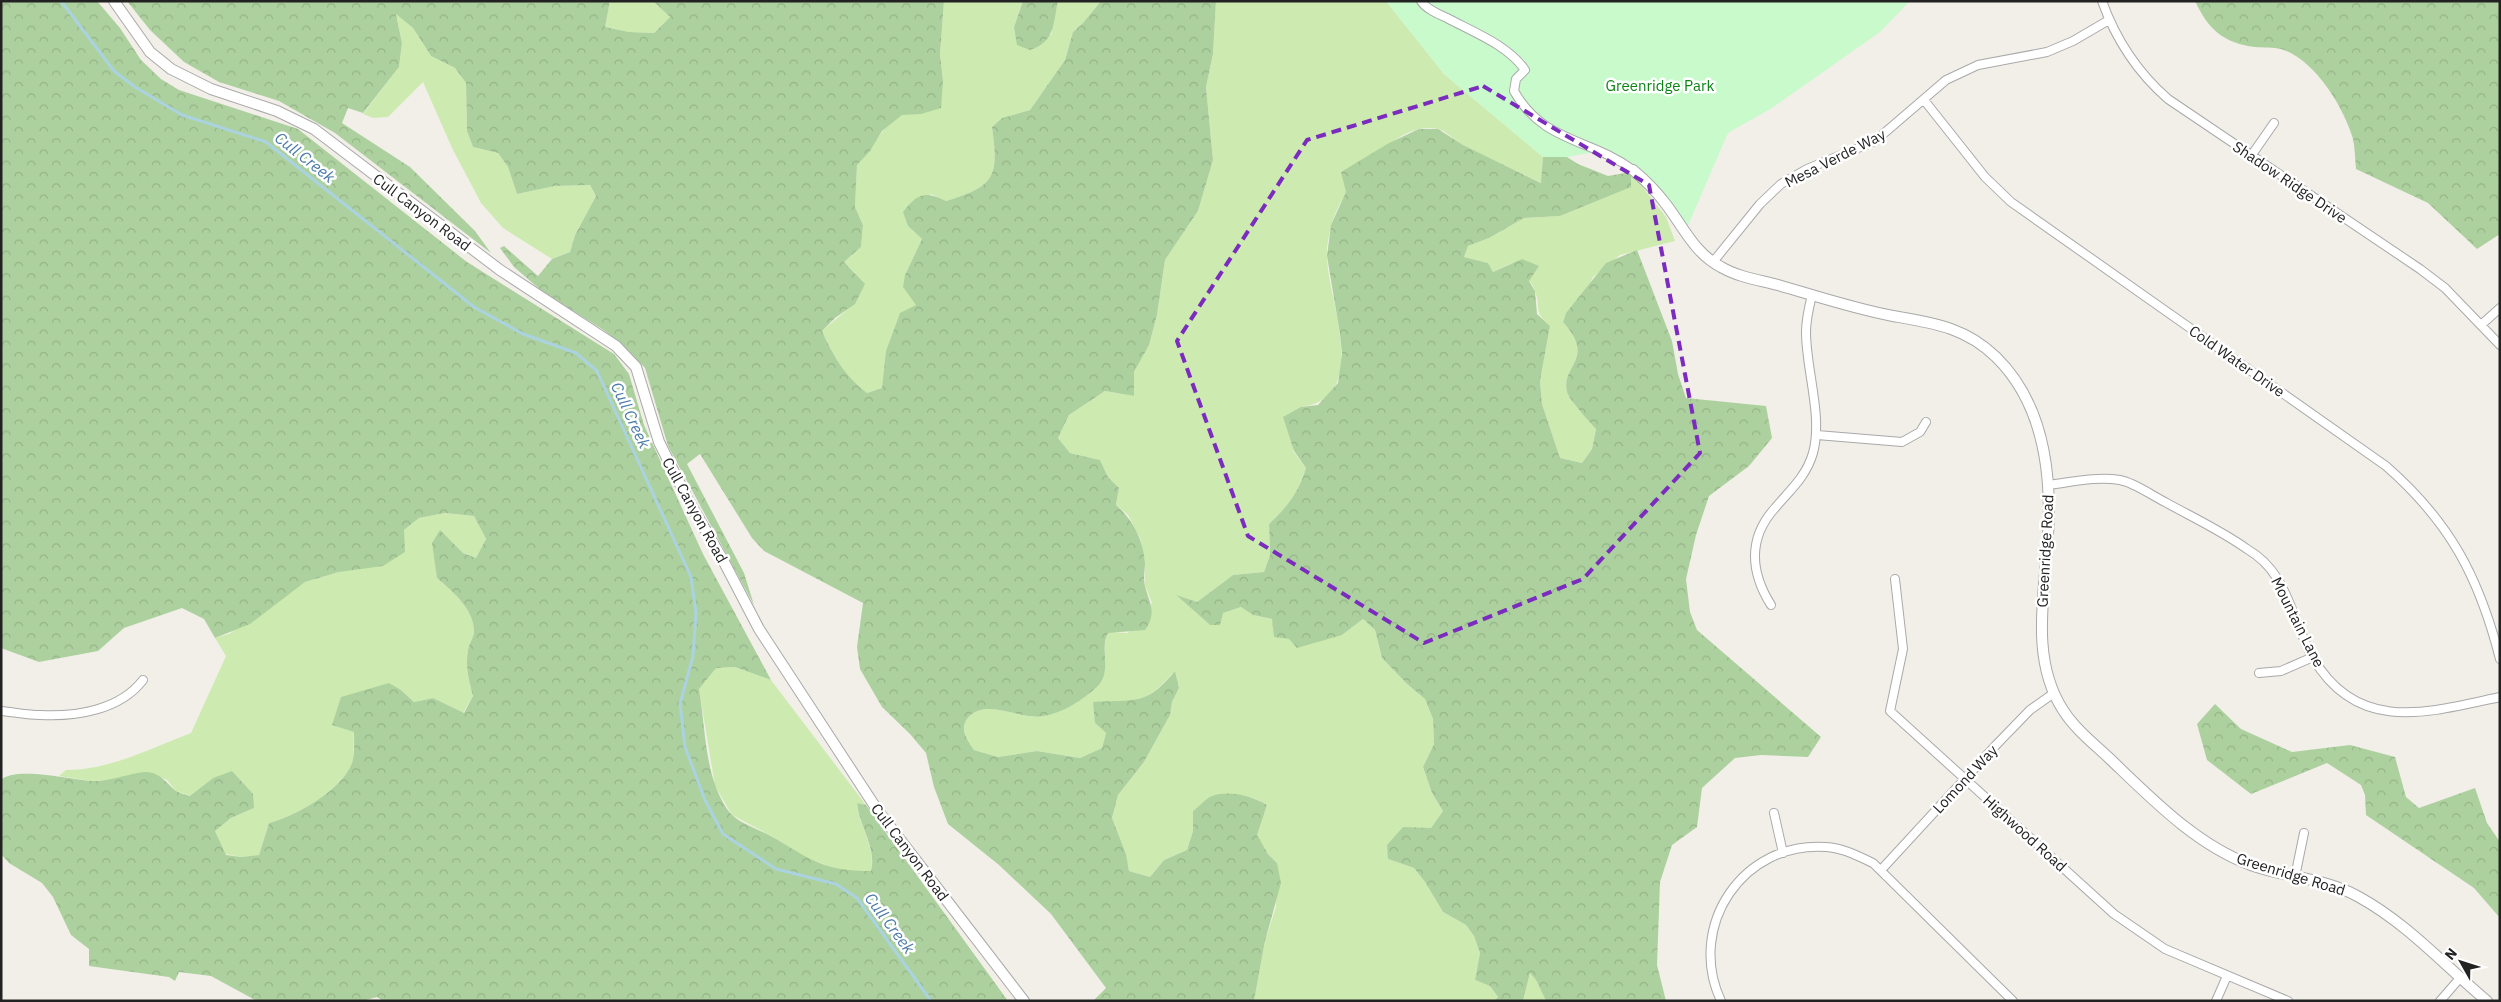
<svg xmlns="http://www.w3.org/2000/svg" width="2501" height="1002" font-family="'IBM Plex Sans',sans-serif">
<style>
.grass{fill:#cdebb0}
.forest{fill:url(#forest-crowns)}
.park{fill:#c8facc}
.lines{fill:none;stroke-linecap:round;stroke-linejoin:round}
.stream{stroke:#aad3df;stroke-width:3}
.minor-casing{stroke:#a9a9a9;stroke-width:10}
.tertiary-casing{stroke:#a9a9a9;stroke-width:12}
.minor{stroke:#fff;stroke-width:8}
.tertiary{stroke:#fff;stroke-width:10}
.marked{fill:none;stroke:#7b2cbf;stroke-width:4;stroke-dasharray:10 6;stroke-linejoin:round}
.labels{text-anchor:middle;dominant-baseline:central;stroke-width:5;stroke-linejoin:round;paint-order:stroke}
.park-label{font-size:15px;fill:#0c8416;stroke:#fff}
.street-label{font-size:15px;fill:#222;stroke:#fff}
.water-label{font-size:16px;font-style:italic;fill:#4a7aab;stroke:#fff}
</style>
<defs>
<pattern id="forest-crowns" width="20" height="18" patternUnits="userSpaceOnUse" patternTransform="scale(1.25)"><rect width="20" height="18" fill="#add19e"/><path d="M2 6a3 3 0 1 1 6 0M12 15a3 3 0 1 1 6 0" fill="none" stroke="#95b388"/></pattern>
</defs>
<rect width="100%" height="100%" fill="#f2efe9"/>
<path class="grass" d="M610 1H653L670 17 654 33 629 32 605 27Z
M944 1H1023L1014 27 1051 35 1058 1H1101L1083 23 1073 32 1065 60 1030 110 1002 118 992 127C999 177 995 186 946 201L931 194 908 226 922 239 905 275 916 305 900 314 894 330 882 388 867 393C845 376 833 356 822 331L854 304 856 274 844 262 861 247 863 225 855 207 857 165C870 152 885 122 901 115 907 113 916 114 921 114L943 81 940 54Z
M1216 1H1386L1444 74 1543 157 1542 183C1516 170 1488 159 1463 145 1455 141 1447 131 1438 129 1416 124 1391 140 1378 155 1359 177 1338 198 1331 227 1329 236 1326 248 1327 257 1328 301 1372 398 1301 407L1293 451 1306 468C1299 492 1287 507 1269 524L1270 555 1264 572 1233 575 1197 602 1177 596 1210 625 1222 613 1242 607 1253 615 1342 635 1363 619 1375 630 1382 658 1407 684 1425 699 1433 719 1434 744 1423 767 1432 793 1443 811 1431 828 1388 859 1414 868 1425 882 1443 912 1466 925 1474 936 1480 953 1475 980 1490 986 1498 997 1494 1001H1254L1265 941 1276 907 1277 863 1268 854 1256 835 1267 805C1238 786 1221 799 1193 811V831L1187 850 1164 860 1150 877 1129 871 1126 854 1112 818 1118 795 1144 762 1170 715 1172 702 1179 688 1175 671C1152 695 1144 704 1109 701L1095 723 1106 733 1102 748 1080 758 1037 751 998 757 974 750C968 741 959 730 967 719 985 696 1020 721 1044 716 1063 713 1083 700 1097 687 1112 673 1100 648 1108 632L1128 633 1152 603 1145 585V562L1140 538 1128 515 1116 505 1119 488 1108 477 1100 460 1070 453 1058 438 1069 415 1105 391 1134 396V372L1149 344 1157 315 1165 260 1198 211 1213 160 1206 87 1213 54Z
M396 13 413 28 431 56 455 68 466 83 467 131 473 147 498 153 508 167 517 194 555 186 590 185 596 196 575 235 570 252 552 259 503 228 481 203 452 148 423 82 388 117 373 118 363 114 399 67 402 43Z
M1631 172 1666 217 1675 241 1620 255 1593 277 1587 289 1566 313 1563 322C1597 360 1560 365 1567 392 1569 400 1589 421 1596 428L1592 449 1582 463 1560 458 1542 404 1540 381 1550 326C1532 309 1542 311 1535 291 1532 280 1520 271 1512 263L1493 272 1488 263 1464 257 1468 246 1489 238 1524 218 1560 216 1630 187Z
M445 513 474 516 486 539 476 558 463 553 440 531 437 578C452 591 474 609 474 631 474 637 469 644 468 650 465 666 469 681 473 696L463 713 433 698 414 702 401 690 354 731C353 741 355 754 352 763 342 790 296 816 269 823L259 855 241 857 225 854 215 831 231 818 254 808 213 778 191 796 176 791 167 780 148 772 113 780 91 781 59 776 66 770C110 770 151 748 191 733L226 656 215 638 229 634 305 582 339 572 404 530 419 518Z
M735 667 771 680 866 805 857 803C859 827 876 847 871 871H841L802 856 777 839 732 815 715 786 699 689 715 668Z
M1530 973 1536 980 1546 1001H1523Z"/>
<path class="forest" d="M1 1H97L120 28 141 60 161 79 179 90 298 129 467 262 614 354 629 374 644 425 703 554 771 680 735 667 716 668 699 689C706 729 704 781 731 814 740 824 766 832 778 840 814 862 827 871 871 871 877 848 859 826 857 803L866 805 1008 1001H383L377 997 362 1001H257L211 976 179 972 175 981 169 977 89 966V949L71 935 53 897 42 883 9 863 1 854V780C16 766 71 780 92 781 109 782 136 771 148 772 162 774 167 784 176 791 180 793 186 795 190 796L213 778 232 771 253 794 254 808 231 818 215 831 226 855 241 857 259 855 269 823C296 816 342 790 352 763 355 754 354 741 354 732L332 725 341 697 389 683 401 690 414 702 433 698 464 713 473 696C469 681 465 666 468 650 469 644 474 637 474 631 474 609 452 591 437 578L432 543 440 530 463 553 476 558 486 539 474 516 445 513 419 518 404 530 405 552 383 566 339 572 305 582 250 624 215 638 204 619 182 608 124 628 98 651 39 662 1 648Z
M127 1H610L605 27 629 32 654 33 670 17 653 1H944L940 54 943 81 941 108 921 114 902 115 882 131 870 151 857 165 855 207 863 225 861 247 844 262 865 284 855 304 835 318 822 331C833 356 845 376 867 393L882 388 886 351 900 313 916 305 903 287 905 275 922 239 908 226 903 212C918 193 925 191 946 201 995 186 999 177 992 127L1002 118 1030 110 1065 60 1073 32 1083 23 1101 1H1216L1213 54 1206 87 1213 160 1198 211 1165 260 1157 315 1149 345 1134 372V396L1105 391 1069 415 1058 438 1070 453 1100 460 1108 477 1119 488 1116 505C1133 520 1143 539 1145 563 1145 570 1143 579 1145 586 1150 605 1157 612 1145 630L1108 633C1099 648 1113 672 1097 687 1083 700 1063 713 1044 716 1020 721 985 696 967 719 959 730 968 741 974 750L998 757 1037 751 1080 758 1102 748 1106 733 1095 723 1093 702C1136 699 1145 707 1175 671L1179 688 1172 702 1170 715 1144 762 1118 795 1112 818 1126 854 1129 871 1150 877 1164 860 1187 850 1193 831V811C1199 807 1206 798 1212 796 1230 790 1252 796 1267 805L1257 835 1268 854 1277 863 1281 883 1265 941 1254 1001H1093L1106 988 1051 914 999 865 948 824 934 787 926 753 910 734 882 707 860 669 857 647 863 603 764 551 752 538 700 454 687 464 744 573 754 605 668 446 645 368 622 344 602 329 543 292 514 267 500 248 504 246 538 276 552 259 570 252 575 235 596 196 590 185 555 186 517 194 508 167 498 153 473 147 467 131 466 83 455 68 431 56 413 28 396 14 402 43 399 67 363 113 348 108 342 123 410 167 475 231 491 253 335 133 279 101 219 82 184 62 150 30Z
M1023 1H1058C1053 24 1055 42 1030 50L1017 45 1014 27Z
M2195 1H2500V234L2477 249 2428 203 2356 169C2355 159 2355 148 2353 139 2344 107 2314 59 2281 49 2273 47 2263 48 2255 47 2223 43 2208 29 2195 1Z
M1419 129H1438L1463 145 1541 183 1543 157H1567L1578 164 1608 176 1631 172V187L1560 216 1524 218 1489 238 1468 246 1464 257 1488 263 1493 272 1522 259 1539 266 1529 281 1535 291 1537 314 1550 326 1540 381 1542 404 1560 458 1582 463 1592 449 1596 429C1589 421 1569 400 1567 392 1560 365 1597 360 1563 322L1566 313 1606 263 1637 250 1672 341 1678 374 1686 398 1766 406 1772 438 1749 466 1709 496 1696 535 1686 579 1690 612 1697 630 1821 737 1808 757 1761 755 1735 758 1702 788 1697 827 1672 845 1660 882 1657 965 1666 1001H1546L1536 980 1530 973 1523 1001H1494L1498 997 1490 986 1475 980 1480 953 1474 936 1466 925 1443 912 1425 882 1414 868 1388 859 1387 845 1403 827 1431 828 1443 811 1432 793 1423 767 1434 744 1433 719 1425 699 1407 684 1382 658 1375 630 1363 619 1342 635 1297 648 1289 639 1274 637 1272 619 1253 615 1241 607 1223 613 1220 625H1210L1176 595 1197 602 1233 575 1264 572 1270 555 1269 524C1287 507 1299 492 1306 468L1294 451 1283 417 1301 407 1318 405 1338 383 1342 354 1340 334 1327 256 1331 225 1346 192 1341 172 1389 143Z
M2215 704 2241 729 2292 752 2350 745 2395 757 2406 797 2419 808 2475 788 2487 823 2500 842V918L2474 888 2366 815 2365 795 2361 785 2327 763 2251 794 2207 760 2197 724Z"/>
<path class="park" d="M1386 1H1910L1880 32 1772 108 1728 133 1686 230 1634 168 1612 152 1605 150 1567 157H1543L1444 74Z"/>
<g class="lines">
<path class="stream" d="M61 1 114 71 135 87 182 115 266 142 474 307 523 334 576 353 597 371 691 577 696 613 693 656 680 704 685 747 705 800 723 834 776 869 836 884 857 898 931 1001"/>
<defs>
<path id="minor" d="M1421 1C1426 9 1438 14 1447 18 1473 32 1508 45 1525 70L1516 79 1514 91C1543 143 1590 138 1633 170
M2102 1C2116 40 2137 72 2168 99L2420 269 2445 288 2500 345
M1924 100 1985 177 2011 202 2386 466C2450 522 2479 577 2500 659
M2251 156 2274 123
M1713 262 1760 204 1781 184 1807 169 1875 141 1946 80 1978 65 2047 52 2073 41 2109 20
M2481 325 2500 308
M1817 435 1902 442 1920 432 1926 422
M2049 485C2072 482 2097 476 2120 480 2135 483 2151 495 2165 502 2192 517 2222 531 2247 549 2259 556 2270 567 2277 578 2293 603 2298 632 2313 658 2358 735 2430 712 2500 697
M1895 579 1903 649 1890 711 2114 914 2165 949 2288 1001
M1771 605C1751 573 1747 539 1775 508 1790 490 1806 477 1813 453 1823 416 1806 370 1806 332 1806 320 1809 307 1812 295
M2259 673 2281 671 2313 657
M1 711C14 712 27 715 40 715 76 717 120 710 143 680
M1774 813 1783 853
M1881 870 1997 744 2030 710 2054 693
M2295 877 2304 833
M1721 1001C1686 926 1743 841 1826 847 1843 848 1858 856 1873 863L2013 1001
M2216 1001 2227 976
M2440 1001 2460 978"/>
<path id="tertiary" d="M114 1 150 52 171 69 211 89 277 111 314 129 500 270 616 346 636 367 659 442 687 498 724 562 759 629 878 811 1024 1001
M1633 170C1645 180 1656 191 1665 203 1683 226 1694 253 1721 267 1738 277 1759 280 1778 285 1816 296 1855 309 1893 316 1933 323 1965 327 1996 357 2046 406 2053 482 2047 549 2043 603 2032 662 2063 710 2075 729 2093 743 2109 758 2151 798 2196 845 2251 865 2287 878 2326 878 2359 897 2408 924 2444 965 2487 1001"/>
</defs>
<use href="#minor" class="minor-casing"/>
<use href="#tertiary" class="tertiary-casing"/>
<use href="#minor" class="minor"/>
<use href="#tertiary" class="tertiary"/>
</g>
<path class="marked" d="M1483 86 1649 185 1700 453 1583 579 1424 643 1248 536 1177 341 1307 140Z"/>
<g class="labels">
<g class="park-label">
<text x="1660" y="85">Greenridge Park</text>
</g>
<g class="street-label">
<text transform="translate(1835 158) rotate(-27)">Mesa Verde Way</text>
<text transform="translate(2290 182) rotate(34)">Shadow Ridge Drive</text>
<text transform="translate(422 212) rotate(37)">Cull Canyon Road</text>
<text transform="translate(2237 361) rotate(35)">Cold Water Drive</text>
<text transform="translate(695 510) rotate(61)">Cull Canyon Road</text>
<text transform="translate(2045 551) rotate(-87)">Greenridge Road</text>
<text transform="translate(2298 622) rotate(63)">Mountain Lane</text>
<text transform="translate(1965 779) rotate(-47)">Lomond Way</text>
<text transform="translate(2025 833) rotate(42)">Highwood Road</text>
<text transform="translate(910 852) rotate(53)">Cull Canyon Road</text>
<text transform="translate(2291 874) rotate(17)">Greenridge Road</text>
</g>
<g class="water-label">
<text transform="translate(305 157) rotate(38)">Cull Creek</text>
<text transform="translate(631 415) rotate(65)">Cull Creek</text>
<text transform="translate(890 923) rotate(53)">Cull Creek</text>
</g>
</g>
<rect width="2501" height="1002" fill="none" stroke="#222222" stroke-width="5"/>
<g transform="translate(2461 962) rotate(309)" stroke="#ffffff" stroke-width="4" paint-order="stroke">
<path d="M0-4L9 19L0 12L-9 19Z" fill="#222222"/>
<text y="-8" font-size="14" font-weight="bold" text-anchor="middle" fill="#222222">N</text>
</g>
</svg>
